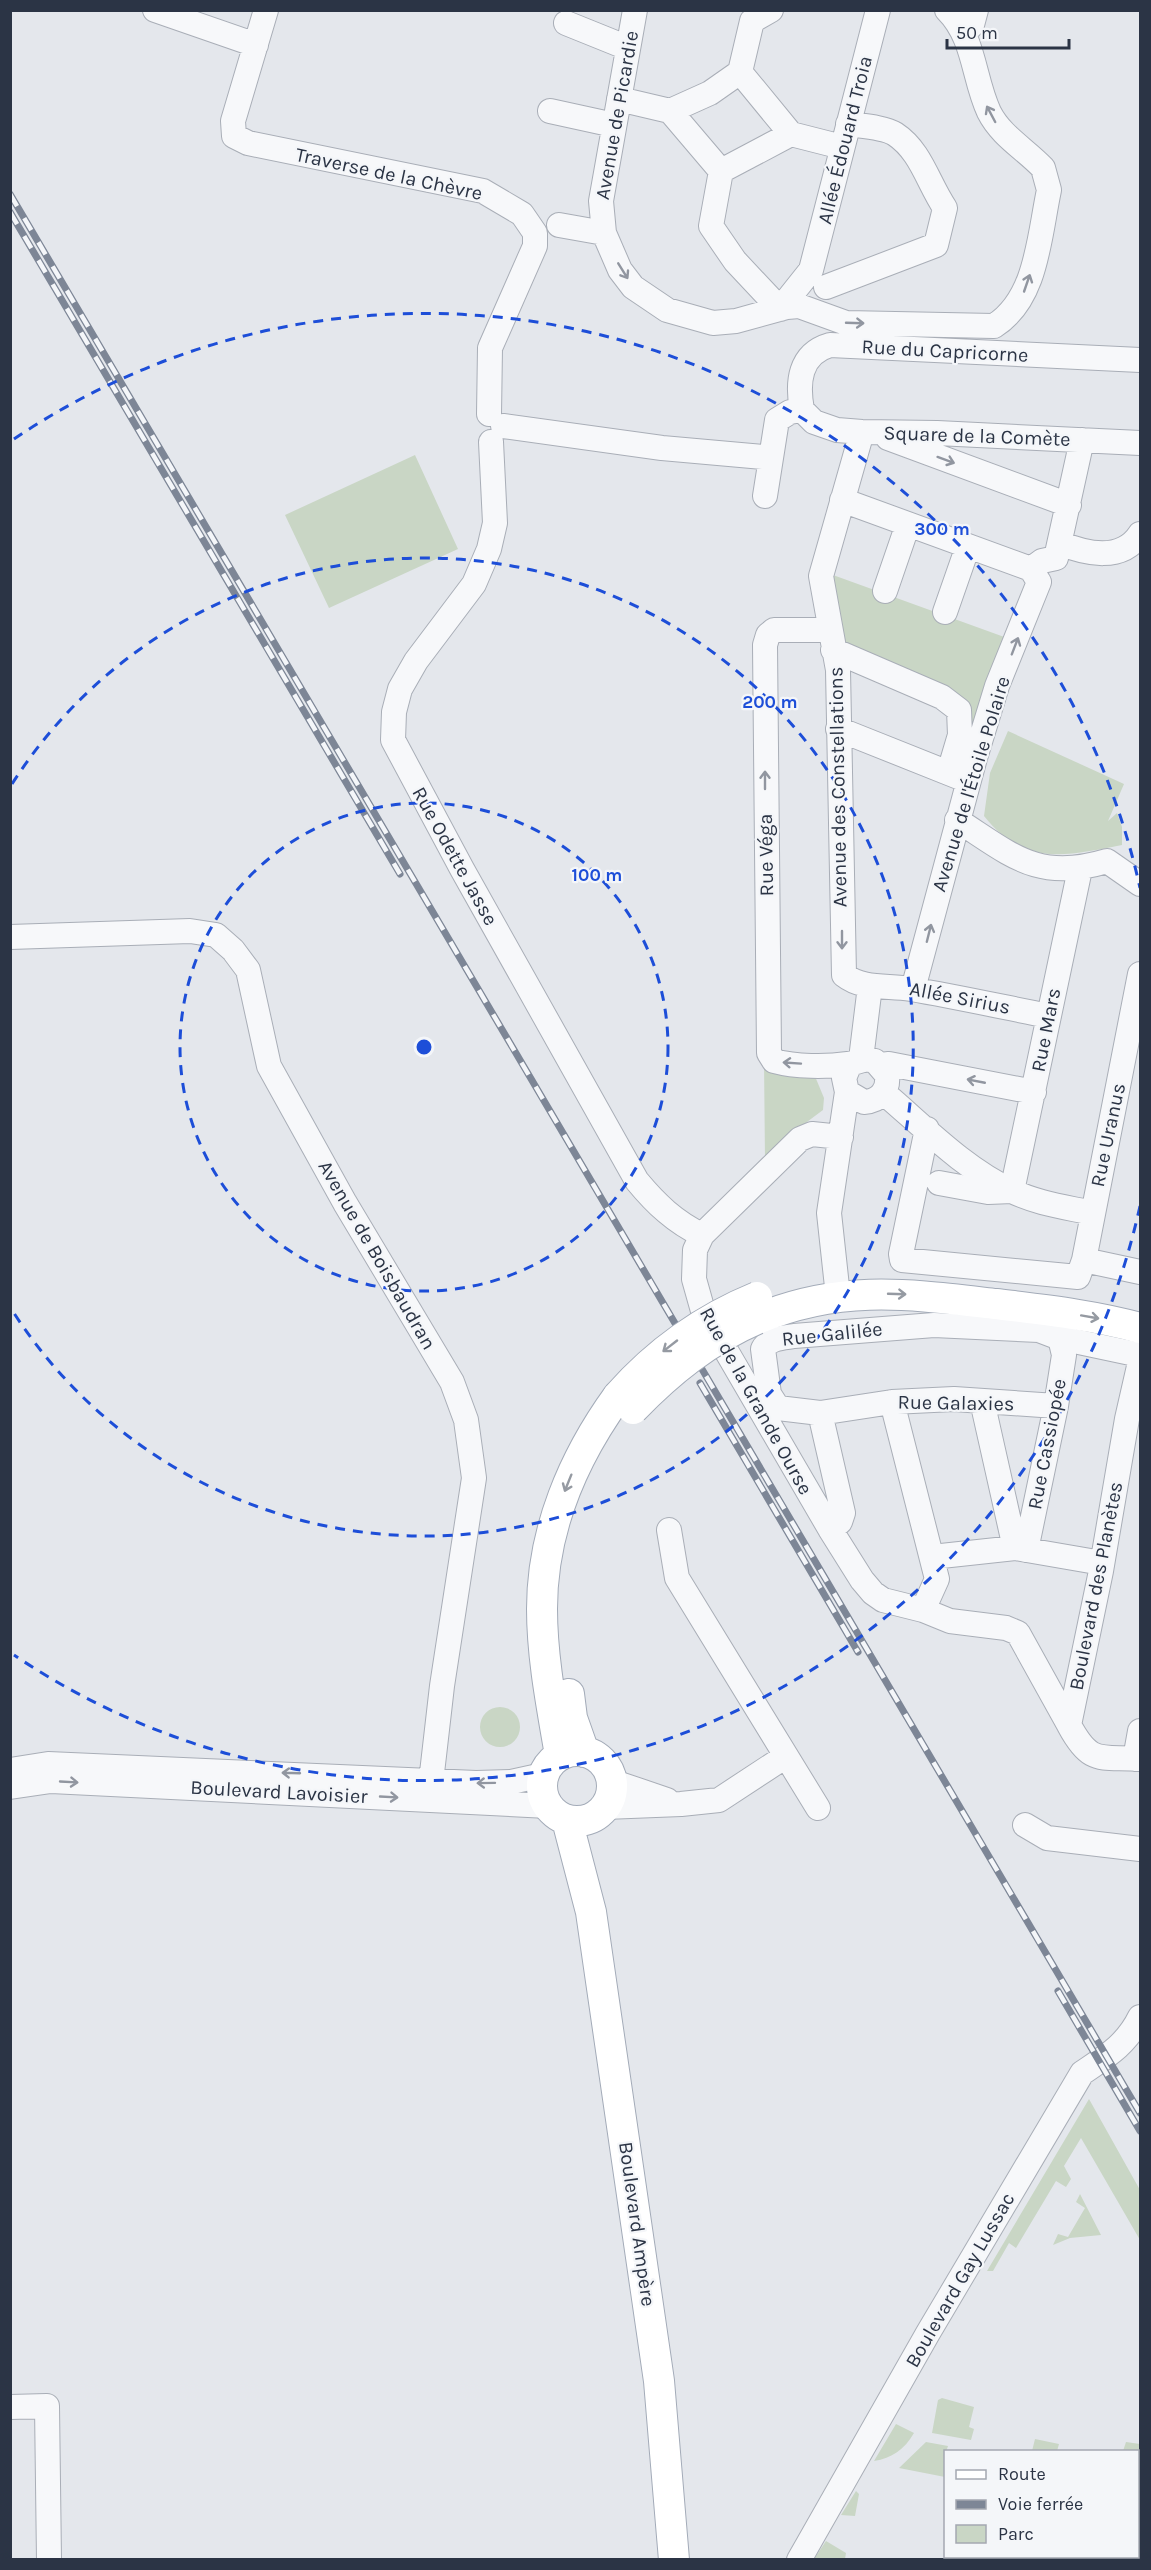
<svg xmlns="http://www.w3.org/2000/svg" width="1151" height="2570" font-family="Karla,sans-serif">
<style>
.green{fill:#c9d6c5}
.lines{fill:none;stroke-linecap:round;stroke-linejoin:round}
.minor-casing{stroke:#a9aeb7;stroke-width:26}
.major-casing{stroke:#a3abb8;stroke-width:32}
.minor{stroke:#f7f8fa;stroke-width:24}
.major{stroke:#fff;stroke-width:30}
.rail-casing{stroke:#7d8696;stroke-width:7}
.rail{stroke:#f4f6f9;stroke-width:4.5;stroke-dasharray:14;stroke-linecap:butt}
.major-bridge-casing{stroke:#a3abb8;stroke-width:32;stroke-linecap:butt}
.major-bridge{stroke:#fff;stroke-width:30}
.oneway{stroke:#9196a0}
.oneway2{stroke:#959aa2}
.ring{fill:none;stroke:#1d4ed8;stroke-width:3;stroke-dasharray:10 8}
.labels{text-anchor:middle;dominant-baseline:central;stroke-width:4.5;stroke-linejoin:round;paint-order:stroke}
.street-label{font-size:20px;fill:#2b3445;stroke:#f4f6f9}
.centre{fill:#1d4ed8;stroke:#f4f6f9;stroke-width:3}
.ring-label{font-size:18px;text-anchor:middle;font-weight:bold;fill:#1d4ed8;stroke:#f4f6f9;stroke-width:4.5;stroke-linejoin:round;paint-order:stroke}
</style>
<rect width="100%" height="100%" fill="#e4e7ec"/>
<path class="green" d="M415 455 458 549 329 608 285 515Z
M833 575 1007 638 975 734 964 733 966 700 848 650 836 616Z
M1008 731 1124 784 1108 821 1117 813 1122 827V845C1065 856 1025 867 984 816L990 773Z
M764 1061 812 1069 824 1098 823 1110 784 1139 765 1160Z
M480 1727a20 20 0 1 1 40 0a20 20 0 1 1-40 0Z
M1089 2099 1140 2190V2240L1081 2138 1064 2166 1071 2179 1066 2187 1056 2181 1016 2248 1009 2243 993 2271H987Z
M1080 2194 1101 2235 1070 2238 1053 2245 1058 2234 1068 2237 1085 2208 1076 2202Z
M942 2398 974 2407 969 2427 974 2429 971 2440 932 2433 938 2400Z
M896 2424 914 2433C904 2450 892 2458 874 2461Z
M1035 2439 1059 2444 1057 2451H1032Z
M926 2442 948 2446 946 2452 945 2477 899 2468Z
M1126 2442 1140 2444V2459L1138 2460V2452L1123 2451Z
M856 2491 859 2494 855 2516 841 2515Z
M826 2541 846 2553 845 2559H814Z"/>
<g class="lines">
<defs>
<path id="minor" d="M155 10 256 45
M266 10 233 121 234 136 248 143 483 191 522 214 535 233V246L490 348 489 414
M635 10 601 201 604 233 620 270 633 287 667 310 713 323 736 321 787 307 799 306 846 323 994 326C1037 299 1039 237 1049 190L1043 168C1025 149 1001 136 989 112 973 78 975 38 947 10
M752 21 771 10
M566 23 628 48
M964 33 972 25 976 10
M740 72 791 134
M740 72 752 21
M619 99 670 111 710 93 740 72
M550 111 614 125
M670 111 721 171
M721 171 711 226 735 261 780 309 811 270 878 10
M721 171 791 134 842 147
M559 225 604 233
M826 287 936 245 945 208C928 183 921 151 895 134 884 127 861 126 848 124
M802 410C797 383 799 354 830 345L1140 360
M802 410 814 422 837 430 862 432 937 433 1140 443
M503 426 662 448 763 457
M862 432 821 576 838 670 844 975C863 990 888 985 911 989 957 997 1003 1007 1049 1016
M888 438 1069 505
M491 442 495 523 489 549 474 584 416 661 400 689 394 712 393 740 462 869 637 1181C656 1204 675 1222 702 1235
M765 496 777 420 790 412 802 410
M842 500 1031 569 1039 582
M1060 543C1086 554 1122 562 1140 534
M1031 569 1042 561 1056 558 1082 440
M885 591 908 524
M945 612 968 546
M829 630H774L768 635 765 645 769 1053 774 1061C796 1067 826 1067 848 1064 858 1063 863 1057 875 1061L887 1075C889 1091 879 1101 864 1102L847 1092 844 1078 850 1064
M833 650 942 697 959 710 960 735 949 772
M838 729 961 778
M957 820C1012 855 1037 882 1107 861L1140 884
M10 937 190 931 216 935 233 950 248 970 269 1066 345 1203 452 1382 466 1420 474 1478 442 1686 429 1799
M913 989 975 758 997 686 1039 582
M861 1059 870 986
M881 1065 889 1064 1034 1092
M884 1093C924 1127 963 1168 1012 1191 1036 1203 1065 1207 1092 1213
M927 1129 901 1254 902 1260 1078 1277 1084 1260 1140 1272
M939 1183 988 1192 1012 1191 1080 869
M1084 1260 1140 974
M838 1296 829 1213 847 1092
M1140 1362 1127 1419 1101 1571 1069 1725C1091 1766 1100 1756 1140 1759
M982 1401 1015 1548
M892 1402 937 1579 923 1610
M820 1413 892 1402 954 1399 1056 1406
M830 1529 703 1311 694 1279 695 1250 702 1235 800 1139 812 1134 841 1137
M669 1530 677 1578 818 1808
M1026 1550 1056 1406 1064 1355 1060 1338
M932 1557 1015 1548 1102 1563
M1069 1725 1018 1633 1006 1628 950 1621 923 1610 883 1600 873 1593 862 1580 830 1529 840 1522 843 1513 820 1413 778 1408 769 1394 763 1349C769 1338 782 1338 794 1336L934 1325 1039 1330 1060 1338 1140 1355
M1135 1759 1140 1731
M10 1770 48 1764 476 1783 511 1782 543 1775
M611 1781 667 1800
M10 1787 51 1781 548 1806
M605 1807 681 1804 719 1800 786 1756
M1025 1825 1047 1838 1140 1849
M10 2407 47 2406 49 2560
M799 2560 928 2333 1082 2073C1107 2056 1127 2044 1140 2017"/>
<path id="major" d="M757 1319C841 1284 908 1294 996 1304 1045 1310 1093 1315 1140 1328
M569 1694 572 1718 584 1752
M542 1786a35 35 0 1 1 70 0a35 35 0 1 1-70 0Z
M560 1755C552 1708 542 1658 542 1609 542 1531 573 1458 618 1396
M567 1820 591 1912 659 2381 674 2560"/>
</defs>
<use href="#minor" class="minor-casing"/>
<use href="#major" class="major-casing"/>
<use href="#minor" class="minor"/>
<use href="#major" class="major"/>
<defs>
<path id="rail" d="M10 194 1140 2113
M10 212 400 874
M700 1383 858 1652
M1058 1991 1140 2131"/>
</defs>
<use href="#rail" class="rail-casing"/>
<use href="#rail" class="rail"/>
<defs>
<path id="major-bridge" d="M618 1396C657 1352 703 1319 757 1297
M633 1409C669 1372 708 1340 757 1319"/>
</defs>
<use href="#major-bridge" class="major-bridge-casing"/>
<use href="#major-bridge" class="major-bridge"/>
</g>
<defs><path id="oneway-shaft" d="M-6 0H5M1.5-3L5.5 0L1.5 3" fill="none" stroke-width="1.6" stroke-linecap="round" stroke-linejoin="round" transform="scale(1.5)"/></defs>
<g class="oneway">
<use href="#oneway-shaft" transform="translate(991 114) rotate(-118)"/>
<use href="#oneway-shaft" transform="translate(623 271) rotate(58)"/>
<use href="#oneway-shaft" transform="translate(1027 283) rotate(-71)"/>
<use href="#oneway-shaft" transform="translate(855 323) rotate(2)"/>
<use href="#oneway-shaft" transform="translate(946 460) rotate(20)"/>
<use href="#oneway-shaft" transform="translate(1015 646) rotate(-69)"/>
<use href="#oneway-shaft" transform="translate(765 780) rotate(-90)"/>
<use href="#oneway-shaft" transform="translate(929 933) rotate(-76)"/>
<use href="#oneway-shaft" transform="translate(842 940) rotate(90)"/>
<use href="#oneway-shaft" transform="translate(792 1063) rotate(-176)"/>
<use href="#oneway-shaft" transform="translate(976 1081) rotate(-169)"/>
<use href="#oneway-shaft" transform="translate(291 1773) rotate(-178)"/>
<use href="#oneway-shaft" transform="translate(69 1782) rotate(3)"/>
<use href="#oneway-shaft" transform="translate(486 1783) rotate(179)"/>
<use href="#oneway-shaft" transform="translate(389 1797) rotate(3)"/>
</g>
<g class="oneway2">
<use href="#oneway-shaft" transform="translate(897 1294) rotate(2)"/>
<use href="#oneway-shaft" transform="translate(1090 1317) rotate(10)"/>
<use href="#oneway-shaft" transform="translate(670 1346) rotate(142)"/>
<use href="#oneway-shaft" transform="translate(568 1483) rotate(112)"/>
</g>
<g class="ring">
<circle cx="424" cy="1047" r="244"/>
<path d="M12 784A489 489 0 1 1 12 1310"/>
<path d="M1140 1206A733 733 0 0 1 14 1655M14 439A733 733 0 0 1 1140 888"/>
</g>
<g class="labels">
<g class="street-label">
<text transform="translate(617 115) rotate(-80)">Avenue de Picardie</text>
<text transform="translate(845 140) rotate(-76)">Allée Édouard Troia</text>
<text transform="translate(389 174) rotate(12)">Traverse de la Chèvre</text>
<text transform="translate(945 351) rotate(3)">Rue du Capricorne</text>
<text transform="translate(977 436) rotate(2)">Square de la Comète</text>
<text transform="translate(971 784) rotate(-73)">Avenue de l'Étoile Polaire</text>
<text transform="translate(838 787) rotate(-91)">Avenue des Constellations</text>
<text transform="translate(766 855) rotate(-91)">Rue Véga</text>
<text transform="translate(455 856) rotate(61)">Rue Odette Jasse</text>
<text transform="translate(960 998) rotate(11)">Allée Sirius</text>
<text transform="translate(1046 1030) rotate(-79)">Rue Mars</text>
<text transform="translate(1108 1135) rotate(-78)">Rue Uranus</text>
<text transform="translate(377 1255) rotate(60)">Avenue de Boisbaudran</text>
<text transform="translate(832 1334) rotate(-6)">Rue Galilée</text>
<text transform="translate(756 1401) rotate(61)">Rue de la Grande Ourse</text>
<text transform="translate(956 1403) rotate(1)">Rue Galaxies</text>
<text transform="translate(1047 1444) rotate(-79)">Rue Cassiopée</text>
<text transform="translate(1096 1586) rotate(-79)">Boulevard des Planètes</text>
<text transform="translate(279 1792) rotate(3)">Boulevard Lavoisier</text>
<text transform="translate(637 2224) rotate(82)">Boulevard Ampère</text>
<text transform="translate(960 2280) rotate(-60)">Boulevard Gay Lussac</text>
</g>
</g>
<circle cx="424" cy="1047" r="9" class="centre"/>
<g class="ring-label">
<text x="942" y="535">300 m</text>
<text x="770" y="708">200 m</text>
<text x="597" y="881">100 m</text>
</g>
<rect width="1151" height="2570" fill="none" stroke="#2b3445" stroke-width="24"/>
<rect x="944" y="2450" width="195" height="108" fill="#f4f6f9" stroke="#a4a8b1" stroke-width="1.5"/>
<rect x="956" y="2470" width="30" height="9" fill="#ffffff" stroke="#a4a8b1" stroke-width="1.5"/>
<text x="998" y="2480" font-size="18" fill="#2b3445">Route</text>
<rect x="956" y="2500" width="30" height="9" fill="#7d8696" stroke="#a4a8b1" stroke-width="1.5"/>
<text x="998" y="2510" font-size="18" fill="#2b3445">Voie ferrée</text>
<rect x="956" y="2525" width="30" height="18" fill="#c9d6c5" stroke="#a4a8b1" stroke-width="1.5"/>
<text x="998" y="2540" font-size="18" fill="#2b3445">Parc</text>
<path d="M947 39v9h122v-9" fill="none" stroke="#2b3445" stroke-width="3"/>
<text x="956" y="39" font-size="18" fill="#2b3445" stroke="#f4f6f9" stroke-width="4.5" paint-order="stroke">50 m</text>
</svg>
